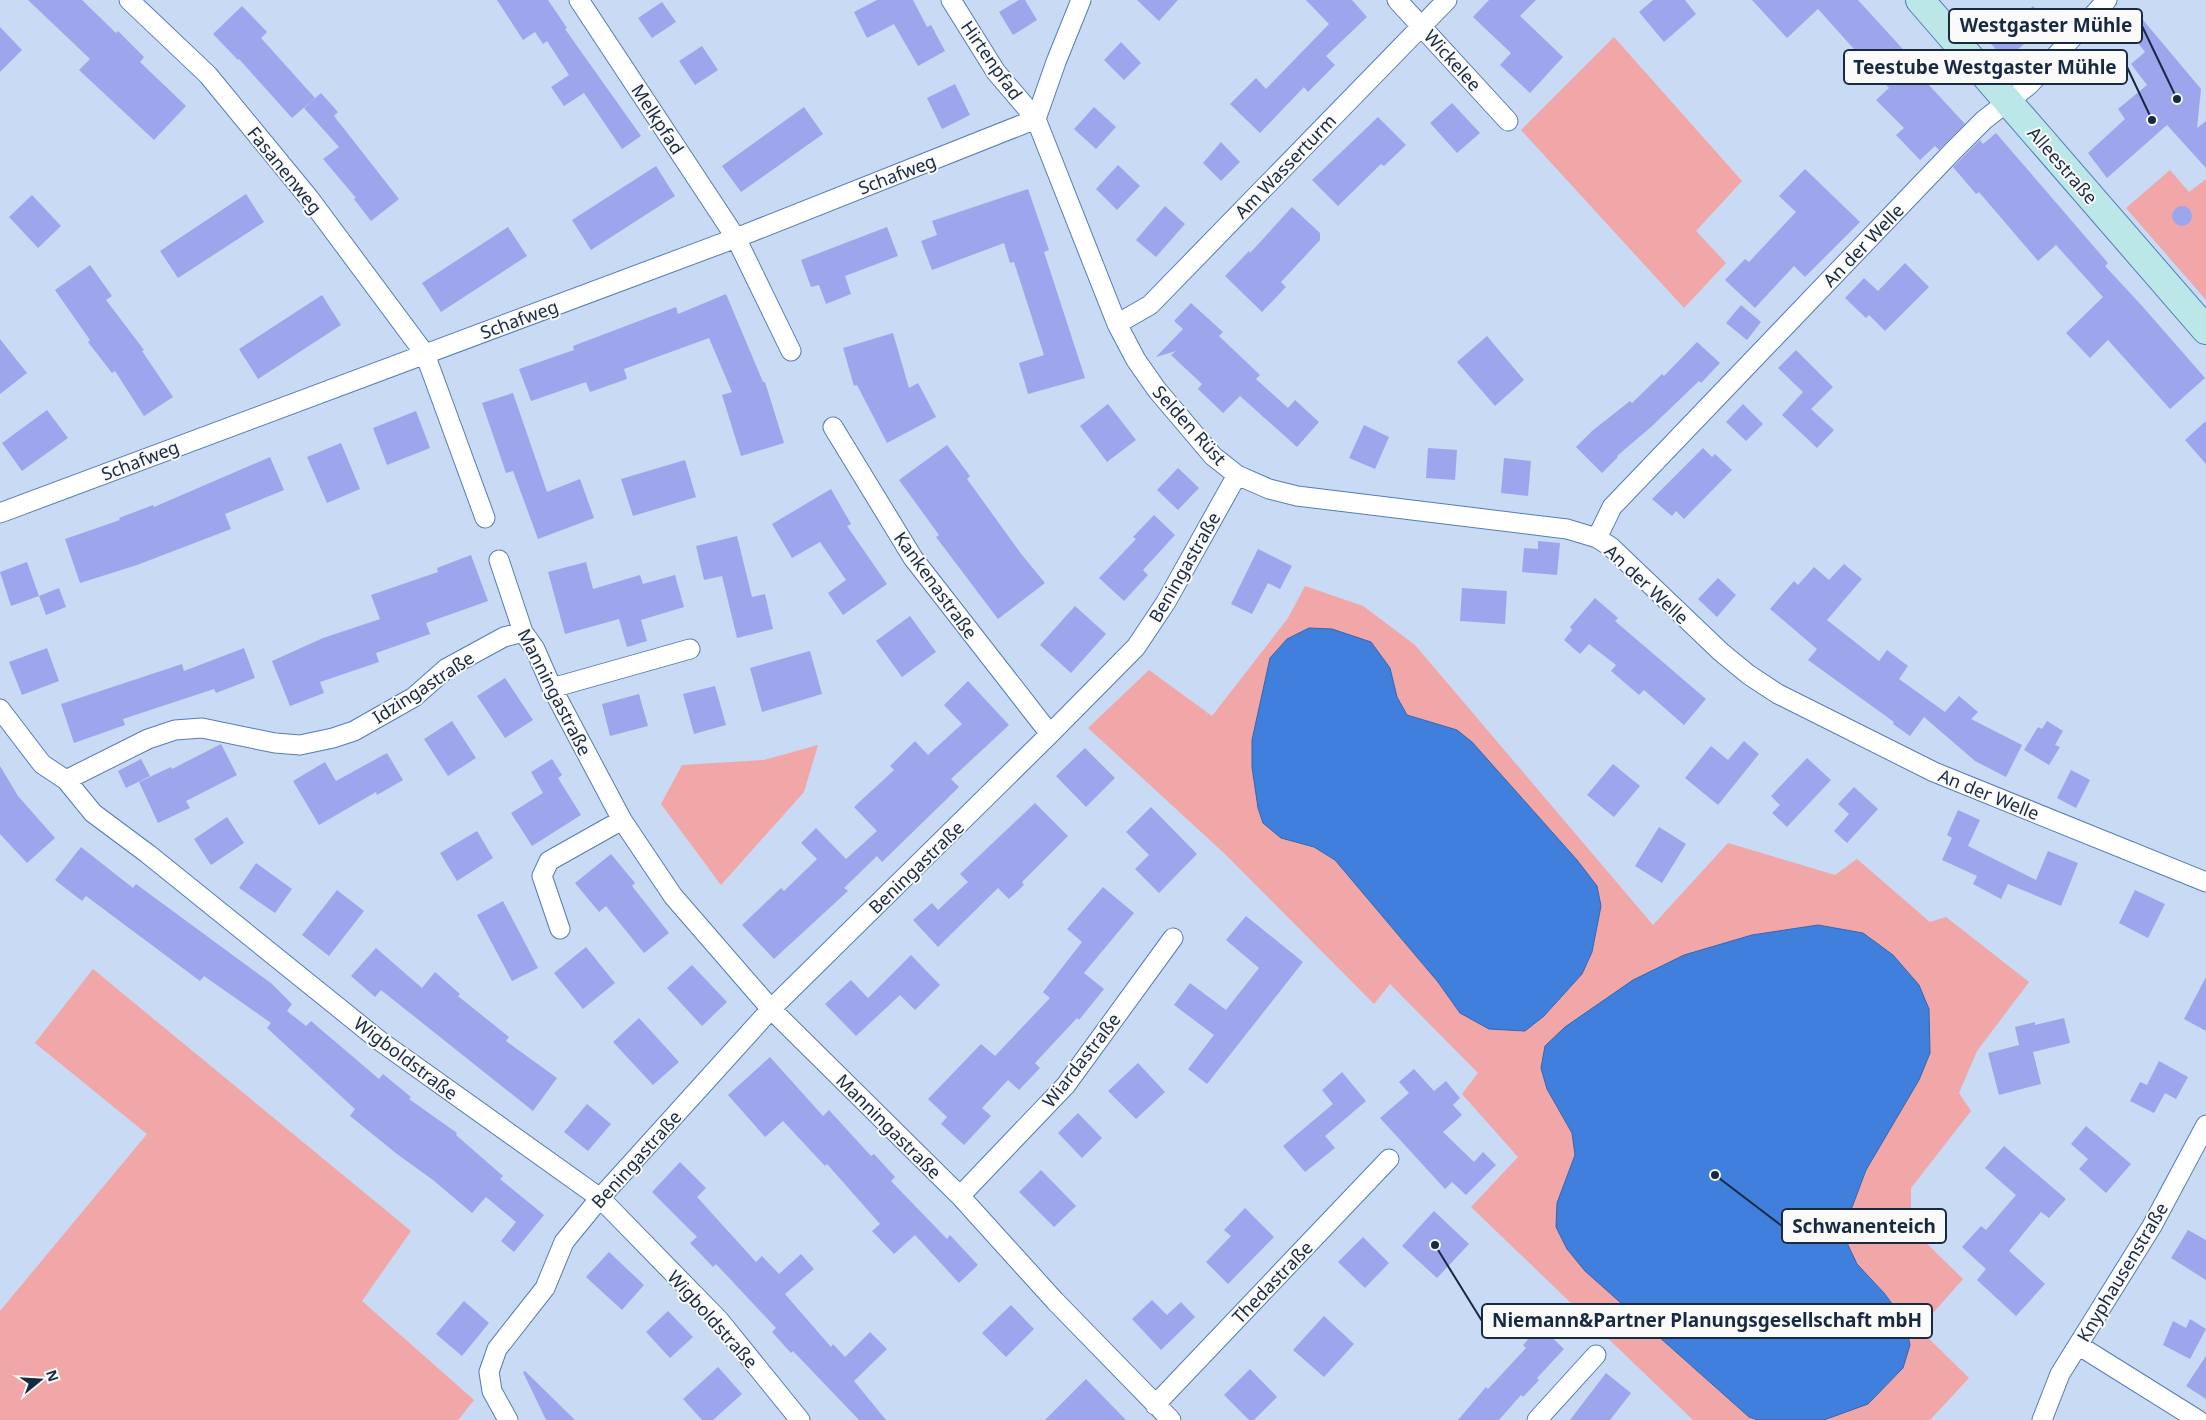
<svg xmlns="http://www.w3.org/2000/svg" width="2206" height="1420" font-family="'Noto Sans',sans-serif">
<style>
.green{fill:#f1a6a8;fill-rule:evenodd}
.water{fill:#4080dc;stroke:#3466ae}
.building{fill:#9da6ec}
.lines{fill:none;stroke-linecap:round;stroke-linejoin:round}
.street-casing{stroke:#547cb8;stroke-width:21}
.secondary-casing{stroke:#547cb8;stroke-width:30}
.street{stroke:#fff;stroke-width:19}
.secondary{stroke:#bbe7e8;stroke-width:28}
.labels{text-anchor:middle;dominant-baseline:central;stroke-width:4;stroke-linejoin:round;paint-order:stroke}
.street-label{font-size:18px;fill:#182942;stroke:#fafafa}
.leader{fill:none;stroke:#182942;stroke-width:2}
.callout-dot{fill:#182942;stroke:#fafafa;stroke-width:2}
.callout{fill:#fafafa;stroke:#182942;stroke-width:2}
.callout-label{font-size:19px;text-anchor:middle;font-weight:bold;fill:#182942}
</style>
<rect width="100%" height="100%" fill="#c8daf4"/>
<path class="green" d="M1614 37 1742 181 1696 231 1726 263 1684 308 1521 130Z
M2170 170 2189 192 2206 179V300L2126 208Z
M1305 586 1363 606 1415 645 1653 925 1728 843 1835 875 1857 859 1930 922 1946 917 2029 982 1977 1051 1959 1093 1971 1111 1911 1188V1228L1963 1279 1919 1329 1969 1378 1930 1420H1824L1830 1419 1905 1321 1884 1293 1857 1264 1848 1245V1218L1866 1170 1919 1080 1930 1053 1929 1009 1919 985 1893 955 1863 933 1818 925 1752 935 1684 955 1633 980 1565 1027 1547 1089 1572 1133 1575 1155 1557 1203 1585 1271 1749 1417 1758 1420H1693L1471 1207 1518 1157 1462 1094 1478 1073 1390 984 1374 1004 1226 855 1088 728 1149 670 1212 716 1288 618ZM1309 628 1332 629 1390 668 1397 697 1407 715 1457 730 1597 886 1601 906 1592 952 1582 974 1544 1016 1460 1013 1438 982 1335 860 1314 847 1281 838 1258 808 1252 767V740L1287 639Z
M818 745 804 792 721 885 661 804 682 765 764 760Z
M93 969 411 1231 362 1301 474 1400 458 1420H0V1311L147 1134 35 1043Z"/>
<path class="water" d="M1309 628 1332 629 1371 642 1390 668 1397 697 1407 715 1457 730 1472 742 1577 860 1597 886 1601 906 1592 952 1582 974 1544 1016 1525 1031 1489 1029 1460 1013 1438 982 1335 860 1314 847 1281 838 1263 823 1258 808 1252 767V740L1270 658 1287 639Z
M1818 925 1863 933 1893 955 1919 985 1929 1009 1930 1053 1919 1080 1866 1170 1848 1218V1245L1857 1264 1884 1293 1905 1321 1910 1345 1903 1368 1868 1404 1824 1420H1758L1749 1417 1585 1271 1567 1249 1556 1227 1557 1203 1575 1155 1572 1133 1547 1089 1541 1068 1545 1046 1565 1027 1633 980 1684 955 1752 935Z"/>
<path class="building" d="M28 0H82L116 33 118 31 144 57 140 62 186 106 154 140 79 70 90 59Z
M497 0H548L567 28 565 29 641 136 622 149 584 93 564 106 551 87 569 75 547 41 543 44 535 32 523 40Z
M877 0H913L927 27 931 25 945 51 918 66 894 24 867 38 854 12Z
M1019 0H1025L1037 20 1013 35 999 12Z
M1137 0H1178L1159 21Z
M1306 0H1352L1367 17 1326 56 1335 65 1308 92 1304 87 1260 133 1230 104 1256 78 1266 89 1329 24Z
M1489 0H1536L1520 16 1563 57 1530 93 1500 65 1511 53 1473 17Z
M1653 0H1685L1696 14 1664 42 1639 12Z
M1752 0H1858L1932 81 1928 84 1965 124 1939 150 1935 146 1920 160 1896 135 1904 128 1876 100 1889 88 1818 9 1787 38Z
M662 2 676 22 652 38 638 18Z
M242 6 267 32 261 38 315 98 292 118 239 59 238 60 213 34Z
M2033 6 2048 23 2006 60 1991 44Z
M2133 8 2201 89 2197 128 2206 121V168L2167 125 2107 178 2088 153 2125 119 2118 109 2147 85 2131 64 2145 52 2119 19Z
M0 27 22 50 0 72Z
M1121 42 1141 63 1124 80 1104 60Z
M702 46 718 70 695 85 679 61Z
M955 84 970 115 942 129 927 98Z
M321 93 338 112 334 116 399 199 371 221 354 199 356 198 323 159 339 147 304 108Z
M1452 103 1480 133 1457 153 1430 123Z
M804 107 823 134 741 192 722 166Z
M1094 107 1116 127 1096 149 1074 129Z
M1378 117 1406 145 1384 166 1381 164 1338 206 1312 180Z
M1996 133 2108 263 2105 266 2143 307 2205 378 2170 409 2108 340 2090 358 2066 333 2103 297 2056 245 2038 261 1979 192 1976 194 1953 167 1980 140 1983 144Z
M1221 142 1240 162 1221 181 1203 163Z
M1118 165 1140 186 1117 210 1096 189Z
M656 166 675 196 591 250 572 220Z
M1805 169 1860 222 1805 277 1794 266 1755 308 1725 280 1745 259 1749 262 1796 212 1779 196Z
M1028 189 1049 250 1044 252 1085 378 1028 394 1019 363 1044 355 1014 262 1010 263 1004 243 932 270 921 241 937 235 932 221Z
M246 194 264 222 178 278 160 251Z
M32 195 61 226 38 248 9 217Z
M1165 206 1185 224 1156 257 1136 240Z
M2172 216a10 10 0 1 1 20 0a10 10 0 1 1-20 0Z
M1292 207 1320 233V240L1281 282 1286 287 1262 312 1225 276 1249 251 1250 253Z
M508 227 527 256 441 312 422 283Z
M887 227 898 256 845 276 851 294 826 304 819 285 811 287 801 260Z
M1905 263 1929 287 1885 331 1869 315 1866 318 1845 298 1864 278 1878 291Z
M90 265 112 296 106 300 144 350 142 351 173 397 144 416 115 371 112 373 88 342 90 340 55 290Z
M726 294 763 382H765L784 443 741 456 722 395 732 392 709 338 624 369 627 379 590 392 586 382 531 401 519 369 574 350 573 346 676 307 678 314Z
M322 295 341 325 258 379 239 349Z
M1191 303 1223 332 1219 336 1260 375 1256 379 1288 408 1295 400 1319 422 1297 447 1240 396 1223 413 1198 389 1202 384 1171 355 1176 351 1156 357 1183 329 1174 321Z
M1741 305 1761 322 1747 340 1726 323Z
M893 333 909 388 918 383 936 417 887 443 857 385 854 386 843 348Z
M1487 336 1524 380 1495 406 1457 362Z
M0 339 27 373 0 394Z
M1697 342 1720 363 1701 383 1699 381 1651 427 1617 456 1618 457 1602 473 1576 447 1592 431 1630 401 1632 403 1662 374 1664 376Z
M1796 350 1833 387 1811 409 1834 430 1817 448 1782 415 1803 392 1778 368Z
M513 393 547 492 580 479 594 518 538 539 513 471 506 473 482 403Z
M1108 404 1136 440 1107 462 1080 426Z
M1743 404 1763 424 1746 441 1726 422Z
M47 410 68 438 22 471 2 443Z
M416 411 430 448 387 465 373 428Z
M2206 421V464L2185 440Z
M1364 425 1389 437 1375 469 1349 458Z
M341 443 360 489 327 503 307 457Z
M947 445 970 476 967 479 1022 555 1045 583 998 619 936 537 939 535 899 480Z
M1428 448 1457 450 1455 480 1426 478Z
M1703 448 1712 457 1715 454 1732 470 1684 519 1676 511 1672 516 1652 499Z
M270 457 284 490 225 514 231 529 137 565 80 583 65 539 120 520 119 518 153 505 154 507Z
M1504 458 1531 461 1528 496 1501 493Z
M685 460 696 497 633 516 621 479Z
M1178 468 1199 488 1178 510 1157 490Z
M831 489 851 524 847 526 887 584 843 615 828 593 846 580 820 542 792 558 772 524Z
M1154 515 1175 535 1143 570 1148 575 1124 601 1099 578 1136 539 1133 537Z
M737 536 752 597 765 594 773 629 737 638 722 576 704 580 696 546Z
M1538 541 1560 543 1557 575 1522 572 1524 548 1538 549Z
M1258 549 1292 566 1280 589 1268 583 1252 614 1231 604Z
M471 555 488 601 426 623 430 634 376 653 379 662 320 682 324 693 290 706 272 661 323 638 380 619 371 595 438 572 437 568Z
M27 562 39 596 11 606 0 572Z
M586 562 593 589 640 575 643 584 675 575 684 607 641 620 647 641 627 647 619 619 565 634 548 572Z
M1844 564 1862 579 1827 620 1879 661 1887 650 1908 666 1899 679 1945 712 1959 696 1978 712 1971 719 2022 745 2006 777 1975 761 1924 717 1910 736 1893 724 1894 722 1808 660 1817 649 1770 609 1794 581 1798 585 1814 567 1829 580Z
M1718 578 1736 595 1717 617 1698 599Z
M59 588 66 607 46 615 39 596Z
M1462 588 1507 591 1505 624 1460 621Z
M1595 598 1618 618 1615 621 1706 699 1684 725 1644 690 1639 695 1611 671 1616 665 1589 644 1580 654 1564 640 1572 630 1570 627Z
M1075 606 1106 634 1071 673 1040 645Z
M910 616 936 652 902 677 876 641Z
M47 648 59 681 22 695 9 662Z
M244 648 255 678 216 693 214 689 123 719 125 725 74 743 61 704 182 664 184 671Z
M810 651 822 694 762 712 750 668Z
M505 678 533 720 505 738 477 696Z
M968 681 1009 725 951 779 959 787 882 862 877 856 844 888 848 891 774 959 742 925 781 888 784 891 817 859 801 843 816 828 846 859 877 831 854 807 894 770 890 766 915 741 928 755 962 724 944 705Z
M715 686 726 725 694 734 683 694Z
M639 694 648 726 610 736 602 704Z
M452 721 476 758 448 776 424 739Z
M2047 721 2063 731 2055 745 2060 747 2049 765 2024 750 2038 727 2042 729Z
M1744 741 1759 754 1718 805 1685 778 1711 746 1728 760Z
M221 744 237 775 186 801 190 808 158 823 139 782 171 767 172 769Z
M1085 748 1115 778 1086 807 1056 776Z
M387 753 403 780 377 795 376 792 319 825 293 781 325 762 336 781Z
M1807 758 1831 780 1787 827 1772 813 1780 805 1771 796Z
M141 759 150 776 126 788 118 771Z
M552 759 562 775 558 778 581 815 532 846 511 813 543 793 531 772Z
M1613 764 1640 786 1614 817 1587 795Z
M0 766 18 796 55 838 27 863 0 834Z
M2071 770 2090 780 2076 808 2057 798Z
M1854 787 1878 809 1847 843 1834 831 1849 814 1838 804Z
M1035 803 1068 836 1022 882 1024 885 1009 899 998 888 938 947 913 920 932 903 938 910 968 882 960 874Z
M1151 807 1197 854 1159 893 1135 869 1149 855 1126 832Z
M1958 810 1980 820 1968 846 2036 880 2048 851 2078 863 2061 906 2008 884 2001 899 1973 884 1977 876 1942 860 1952 838 1947 835Z
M227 817 244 843 211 865 194 839Z
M1659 827 1686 844 1662 883 1635 866Z
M477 831 493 858 457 881 440 853Z
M81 847 133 888 136 884 272 984 292 1004 287 1011 306 1026 311 1021 379 1079 383 1074 411 1097 409 1099 457 1133 456 1135 503 1176 500 1179 544 1215 514 1252 501 1241 516 1222 486 1197 472 1213 433 1180 397 1154 350 1116 355 1109 267 1028 271 1023 204 976 200 981 86 896 82 901 55 880Z
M611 854 635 883 632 886 669 933 644 953 606 906 599 912 575 883Z
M256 863 292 889 275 913 239 888Z
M1103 887 1134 913 1084 973 1104 989 1079 1020 1077 1018 1035 1063 1040 1068 1019 1090 1008 1080 982 1108 991 1116 964 1145 941 1124 947 1117 928 1099 981 1044 995 1056 1050 998 1043 992 1082 942 1067 929Z
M337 890 364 911 329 956 302 935Z
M2135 890 2165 904 2148 938 2119 923Z
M503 901 538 968 512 981 477 915Z
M1246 916 1303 962 1207 1084 1188 1069 1214 1035 1174 1005 1190 983 1226 1010 1259 968 1226 940Z
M586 947 615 983 583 1009 554 973Z
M376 948 422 988 435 972 460 994 458 996 509 1037 506 1041 557 1078 533 1111 381 990 375 997 351 976Z
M911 955 940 985 915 1010 900 995 856 1036 825 1004 851 980 868 998Z
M692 965 727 1002 702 1026 667 988Z
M2206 977V1031L2184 1019Z
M639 1018 679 1062 653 1085 613 1042Z
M2064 1018 2070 1043 2033 1052 2041 1084 1999 1095 1988 1053 2019 1045 2015 1027 2035 1022V1025Z
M770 1057 823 1116 829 1110 871 1156 874 1154 895 1177 891 1181 947 1239 950 1235 978 1265 959 1283 915 1235 894 1254 872 1231 880 1224 827 1164 825 1166 783 1121 765 1137 728 1095Z
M2159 1061 2188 1077 2176 1099 2165 1093 2154 1113 2130 1101 2140 1082 2147 1085Z
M1138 1063 1165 1092 1136 1119 1108 1091Z
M1414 1069 1434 1091 1446 1081 1460 1098 1453 1105 1462 1115 1443 1132 1474 1162 1483 1152 1496 1165 1466 1195 1452 1182 1445 1189 1380 1118 1409 1093 1399 1082Z
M1342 1072 1366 1101 1325 1136 1335 1148 1305 1172 1283 1146 1333 1104 1322 1090Z
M587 1104 611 1124 588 1151 564 1132Z
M1078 1113 1102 1138 1082 1158 1058 1133Z
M2086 1126 2131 1164 2106 1193 2079 1169 2088 1159 2071 1144Z
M2004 1146 2066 1199 2049 1218 2041 1212 2009 1251 2045 1284 2016 1316 1977 1280 1986 1269 1962 1247 1981 1226 1986 1230 2016 1195 1985 1168Z
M680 1162 706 1188 697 1197 756 1262 762 1256 779 1274 801 1254 814 1269 785 1294 831 1347 833 1344 845 1357 870 1332 887 1349 854 1381 886 1420H859L793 1351 791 1353 772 1332 776 1328 716 1264 713 1267 690 1243 697 1237 652 1192Z
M1041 1170 1076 1206 1054 1227 1019 1192Z
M1245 1208 1274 1237 1228 1284 1206 1262 1231 1236 1224 1230Z
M1434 1211 1469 1244 1437 1278 1402 1246Z
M2188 1230 2206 1240V1280L2171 1258Z
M1363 1237 1389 1263 1365 1288 1338 1262Z
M609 1252 644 1285 622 1310 586 1277Z
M1152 1300 1167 1315 1181 1302 1195 1317 1161 1350 1132 1319Z
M464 1301 489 1323 462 1356 436 1334Z
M1011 1305 1034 1329 1006 1357 982 1333Z
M668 1311 693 1337 670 1358 646 1332Z
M1324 1316 1354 1344 1324 1377 1293 1350Z
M2190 1319 2206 1329 2190 1359 2163 1345 2173 1321 2186 1328Z
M1540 1326 1564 1349 1537 1378 1539 1380 1523 1397 1521 1395 1499 1420H1458L1486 1387 1488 1389 1526 1348 1523 1345Z
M2206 1356V1399L2186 1386Z
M718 1367 742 1394 713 1420H702L683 1399Z
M1250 1369 1277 1397 1254 1420H1249L1224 1395Z
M525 1371 575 1420H546L523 1372Z
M1606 1373 1631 1393 1610 1420H1570Z
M1086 1379 1126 1420H1045Z"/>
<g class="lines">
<defs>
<path id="street" d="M129 0 208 75 309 198 425 354 485 518
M579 0 736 238 791 351
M951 0 996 72 1036 119 1117 324 1136 360 1157 390 1213 456 1237 475 1269 489 1297 496 1567 529 1597 538 1611 547 1721 652 1749 675 1778 694 1934 772 2206 882
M1397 0 1508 121
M1036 119 1056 62 1081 0
M1117 324 1150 305 1447 0
M833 427 913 558 1050 734
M0 513 736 238 1036 119
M1597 538 1612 507 1953 151 1984 120 2029 85 2107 0
M499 560 523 632 535 649 552 688 622 820 673 896 771 1009 960 1196 1055 1301 1171 1420
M552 688 690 649
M0 709 42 764 66 780 93 813 148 854 380 1041 600 1198 719 1320 800 1420
M66 780 148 739 175 730 202 728 275 743 300 745 333 738 354 731 414 697 447 668 504 637 523 632
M560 929 542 876 549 861 622 820
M960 1196 1066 1085 1173 938
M2078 1345 2198 1420
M1155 1405 1389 1159
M508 1420 492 1391 489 1372 497 1349 545 1288 564 1242 600 1198 771 1009 1050 734 1136 647 1166 602 1237 475
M1537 1420 1596 1355
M2042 1420 2060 1374 2152 1226 2206 1125"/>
<path id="secondary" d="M1920 0 2206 330"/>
</defs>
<use href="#street" class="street-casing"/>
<use href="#secondary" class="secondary-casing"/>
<use href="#street" class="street"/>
<use href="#secondary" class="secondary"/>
</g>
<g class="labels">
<g class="street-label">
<text transform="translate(992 60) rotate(55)">Hirtenpfad</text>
<text transform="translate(1453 60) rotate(48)">Wickelee</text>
<text transform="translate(658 119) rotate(57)">Melkpfad</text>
<text transform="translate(2063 165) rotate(49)">Alleestraße</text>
<text transform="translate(1285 166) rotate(-46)">Am Wasserturm</text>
<text transform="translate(285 170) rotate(51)">Fasanenweg</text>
<text transform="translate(897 174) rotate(-21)">Schafweg</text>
<text transform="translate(1863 245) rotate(-46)">An der Welle</text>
<text transform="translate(519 319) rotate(-20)">Schafweg</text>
<text transform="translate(1190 425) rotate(48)">Selden Rüst</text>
<text transform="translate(140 460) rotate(-21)">Schafweg</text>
<text transform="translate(1184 567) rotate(-60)">Beningastraße</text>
<text transform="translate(1647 584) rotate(43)">An der Welle</text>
<text transform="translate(936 585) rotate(54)">Kankenastraße</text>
<text transform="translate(423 687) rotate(-33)">Idzingastraße</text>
<text transform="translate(555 692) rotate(63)">Manningastraße</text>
<text transform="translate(1989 794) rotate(22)">An der Welle</text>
<text transform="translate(916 867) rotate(-44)">Beningastraße</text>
<text transform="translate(406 1058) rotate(37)">Wigboldstraße</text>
<text transform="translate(1081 1060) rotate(-52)">Wiardastraße</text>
<text transform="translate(889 1126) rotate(45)">Manningastraße</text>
<text transform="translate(636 1159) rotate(-48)">Beningastraße</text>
<text transform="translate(2122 1272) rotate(-59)">Knyphausenstraße</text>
<text transform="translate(1272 1282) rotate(-46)">Thedastraße</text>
<text transform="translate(713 1319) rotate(48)">Wigboldstraße</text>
</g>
</g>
<path class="leader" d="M2177 99L2142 26M2152 120L2127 67M1715 1175L1782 1226M1435 1245L1482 1321"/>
<g class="callout-dot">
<circle cx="2177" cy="99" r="5"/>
<circle cx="2152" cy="120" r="5"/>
<circle cx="1715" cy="1175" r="5"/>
<circle cx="1435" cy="1245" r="5"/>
</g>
<g class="callout">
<rect x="1949" y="9" width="193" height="34" rx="5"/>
<rect x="1844" y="50" width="283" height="34" rx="5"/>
<rect x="1782" y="1209" width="164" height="34" rx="5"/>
<rect x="1482" y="1304" width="450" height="34" rx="5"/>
</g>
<g class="callout-label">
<text x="2046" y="32">Westgaster Mühle</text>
<text x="1985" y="74">Teestube Westgaster Mühle</text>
<text x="1864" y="1233">Schwanenteich</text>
<text x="1707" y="1327">Niemann&amp;Partner Planungsgesellschaft mbH</text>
</g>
<g transform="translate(40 1380) rotate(72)" stroke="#fafafa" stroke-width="4" paint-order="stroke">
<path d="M0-4L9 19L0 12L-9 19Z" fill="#182942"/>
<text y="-8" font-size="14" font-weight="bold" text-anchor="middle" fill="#182942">N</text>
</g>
</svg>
